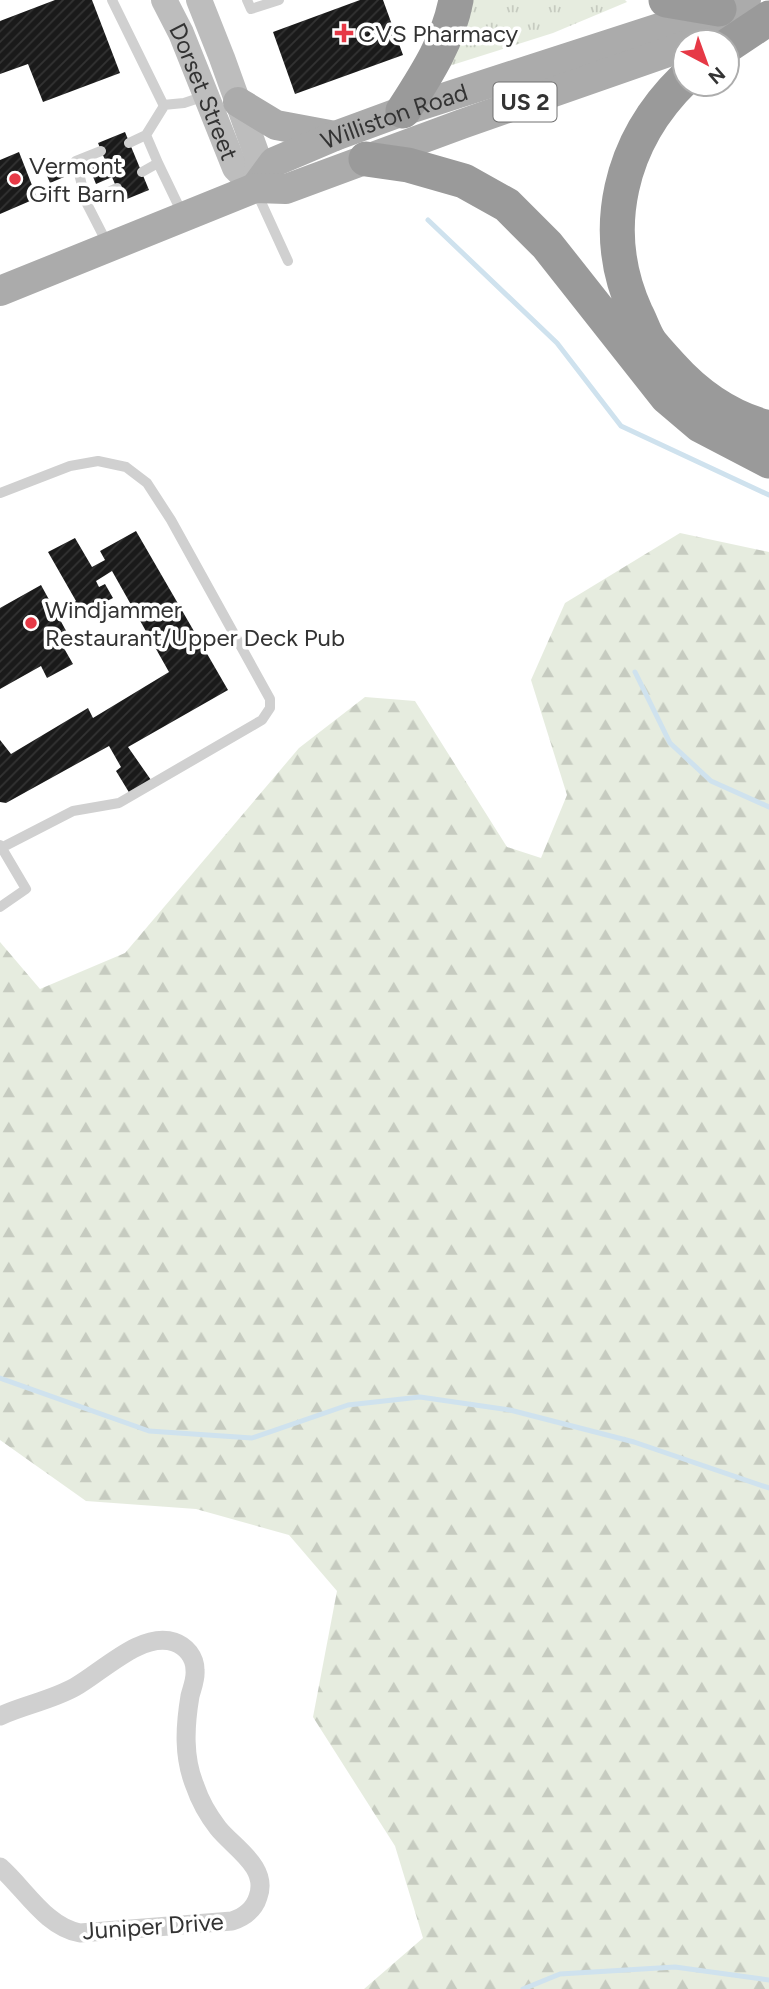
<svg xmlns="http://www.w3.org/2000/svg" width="769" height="1989" font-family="Figtree,sans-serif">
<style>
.grass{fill:url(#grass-tufts)}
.forest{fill:url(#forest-firs)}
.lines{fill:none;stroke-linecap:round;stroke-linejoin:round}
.stream{stroke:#cfe2ee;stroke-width:5}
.building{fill:url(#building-hatch)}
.lane{stroke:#d0d0d0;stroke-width:10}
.street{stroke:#d0d0d0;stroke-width:19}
.secondary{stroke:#bdbdbd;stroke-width:26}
.primary{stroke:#ababab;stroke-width:30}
.highway{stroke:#9a9a9a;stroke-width:35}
.poi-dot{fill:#e63946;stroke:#fff;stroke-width:2.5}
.labels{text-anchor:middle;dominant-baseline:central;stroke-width:7;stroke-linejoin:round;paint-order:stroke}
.shield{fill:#fff;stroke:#707070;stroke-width:2}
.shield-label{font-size:23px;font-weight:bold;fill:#333}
.poi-label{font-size:24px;fill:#333;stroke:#fff;text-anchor:start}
.street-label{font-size:24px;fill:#333;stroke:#fff}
</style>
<defs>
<pattern id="grass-tufts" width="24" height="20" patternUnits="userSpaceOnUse" patternTransform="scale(1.75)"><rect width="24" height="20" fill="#e6ecdf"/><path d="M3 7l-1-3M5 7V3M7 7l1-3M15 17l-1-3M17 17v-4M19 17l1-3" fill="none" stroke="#c6cbc0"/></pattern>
<pattern id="forest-firs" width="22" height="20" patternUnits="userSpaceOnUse" patternTransform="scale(1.75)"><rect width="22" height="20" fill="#e6ecdf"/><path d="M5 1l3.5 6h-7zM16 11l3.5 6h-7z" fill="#c6cbc0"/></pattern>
<pattern id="building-hatch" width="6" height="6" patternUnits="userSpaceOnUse" patternTransform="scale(1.75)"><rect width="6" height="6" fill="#1a1a1a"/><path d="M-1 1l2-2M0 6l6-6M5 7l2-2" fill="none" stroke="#333"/></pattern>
</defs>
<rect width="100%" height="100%" fill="#fff"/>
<path class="grass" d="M469 0H625L627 2 553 33 449 66Z"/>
<path class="forest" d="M680 533 769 552V1989H364L423 1938 395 1846 313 1717 337 1591 289 1535 196 1509 86 1501 0 1440V942L40 989 125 953 299 748 365 697 415 701 507 847 541 858 567 795 531 680 565 603Z"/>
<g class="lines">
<path class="stream" d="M428 220 557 343 621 426 769 495
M635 672 670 743 711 781 769 807
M0 1378 149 1431 252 1438 348 1405 420 1397 510 1410 634 1442 769 1488
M523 1989 560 1974 675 1967 769 1980"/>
</g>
<path class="building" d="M55 0H92L120 73 43 102 28 64 0 74V21Z
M360 0H383L403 55 295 94 273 32Z
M125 132 149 190 122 201 112 177 96 184 89 167 105 160 98 143Z
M19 152 37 198 0 214V160Z
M58 162 64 177 50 183 44 168Z
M136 531 228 690 128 747 151 780 130 794 116 771 121 767 109 746 6 803 0 802V740L11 754 88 708 93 718 169 672 112 571 96 581 99 587 105 584 113 598 103 603 105 606 94 612 93 608 80 616 73 603 76 601 48 552 75 538 92 567 105 560 100 551Z
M41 585 70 638 61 643 73 664 47 678 41 666 0 689V608Z"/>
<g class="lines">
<path class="lane" d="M112 0 164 106 146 135 129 143
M247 0 251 9 279 0
M163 105 184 103 205 96
M146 135 158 163
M142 172 158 163 182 213
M256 191 288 261
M86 202 76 161 101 151
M107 243 86 202 117 188
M0 493 70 466 98 461 126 467 147 483 171 520 270 699V708L262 720 119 803 73 811 3 847
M0 845 26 889 0 907"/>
<path class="street" d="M0 1716C24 1705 52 1700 75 1687 102 1672 142 1631 174 1642 186 1646 195 1657 195 1670 196 1679 192 1688 190 1696 185 1726 183 1757 195 1786 200 1801 208 1815 218 1828 234 1848 269 1867 258 1897 254 1910 244 1917 232 1921L80 1933C46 1927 25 1889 0 1867"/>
<g class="secondary">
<path id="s1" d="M164 0 181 33 235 168 255 188"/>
<path d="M199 0 222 58 258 158 255 188"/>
</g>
<g class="primary">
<path d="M695 42 751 22"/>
<path d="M238 102 276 125 335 136"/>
<path id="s2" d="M255 188 274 162 335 136 403 111 746 0"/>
<path d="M0 291 255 188 286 189 462 124 685 46"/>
</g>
<path class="highway" d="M666 0 719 9
M727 46 769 18
M685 78C620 141 598 230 636 313 641 322 644 333 650 342 656 350 664 358 671 366 698 396 730 418 769 428
M403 111C426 75 448 42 456 0
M366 159 408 165 464 181 507 205 547 245 667 397 700 425 769 461"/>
</g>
<g class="poi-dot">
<path d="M340.5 22.5h7v7h7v7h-7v7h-7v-7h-7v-7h7z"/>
<circle cx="15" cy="179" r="7"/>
<circle cx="31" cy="623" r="7"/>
</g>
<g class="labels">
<rect class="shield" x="493.5" y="82.5" width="63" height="39" rx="5"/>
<g class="shield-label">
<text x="525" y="102">US 2</text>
</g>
<g class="poi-label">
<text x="358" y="33">CVS Pharmacy</text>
<text x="29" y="165">Vermont<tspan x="29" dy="28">Gift Barn</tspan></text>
<text x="45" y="609">Windjammer<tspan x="45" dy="28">Restaurant/Upper Deck Pub</tspan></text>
</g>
<g class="street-label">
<text stroke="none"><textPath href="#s1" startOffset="100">Dorset Street</textPath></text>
<text stroke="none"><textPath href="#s2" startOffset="161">Williston Road</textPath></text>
<text transform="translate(153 1926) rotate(-4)">Juniper Drive</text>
</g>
</g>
<g transform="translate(706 63) rotate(139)"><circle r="33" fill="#ffffff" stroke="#adadad" stroke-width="2"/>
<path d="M0-5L12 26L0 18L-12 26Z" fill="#e63946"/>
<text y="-10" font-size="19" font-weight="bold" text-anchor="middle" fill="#333333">N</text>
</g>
</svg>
